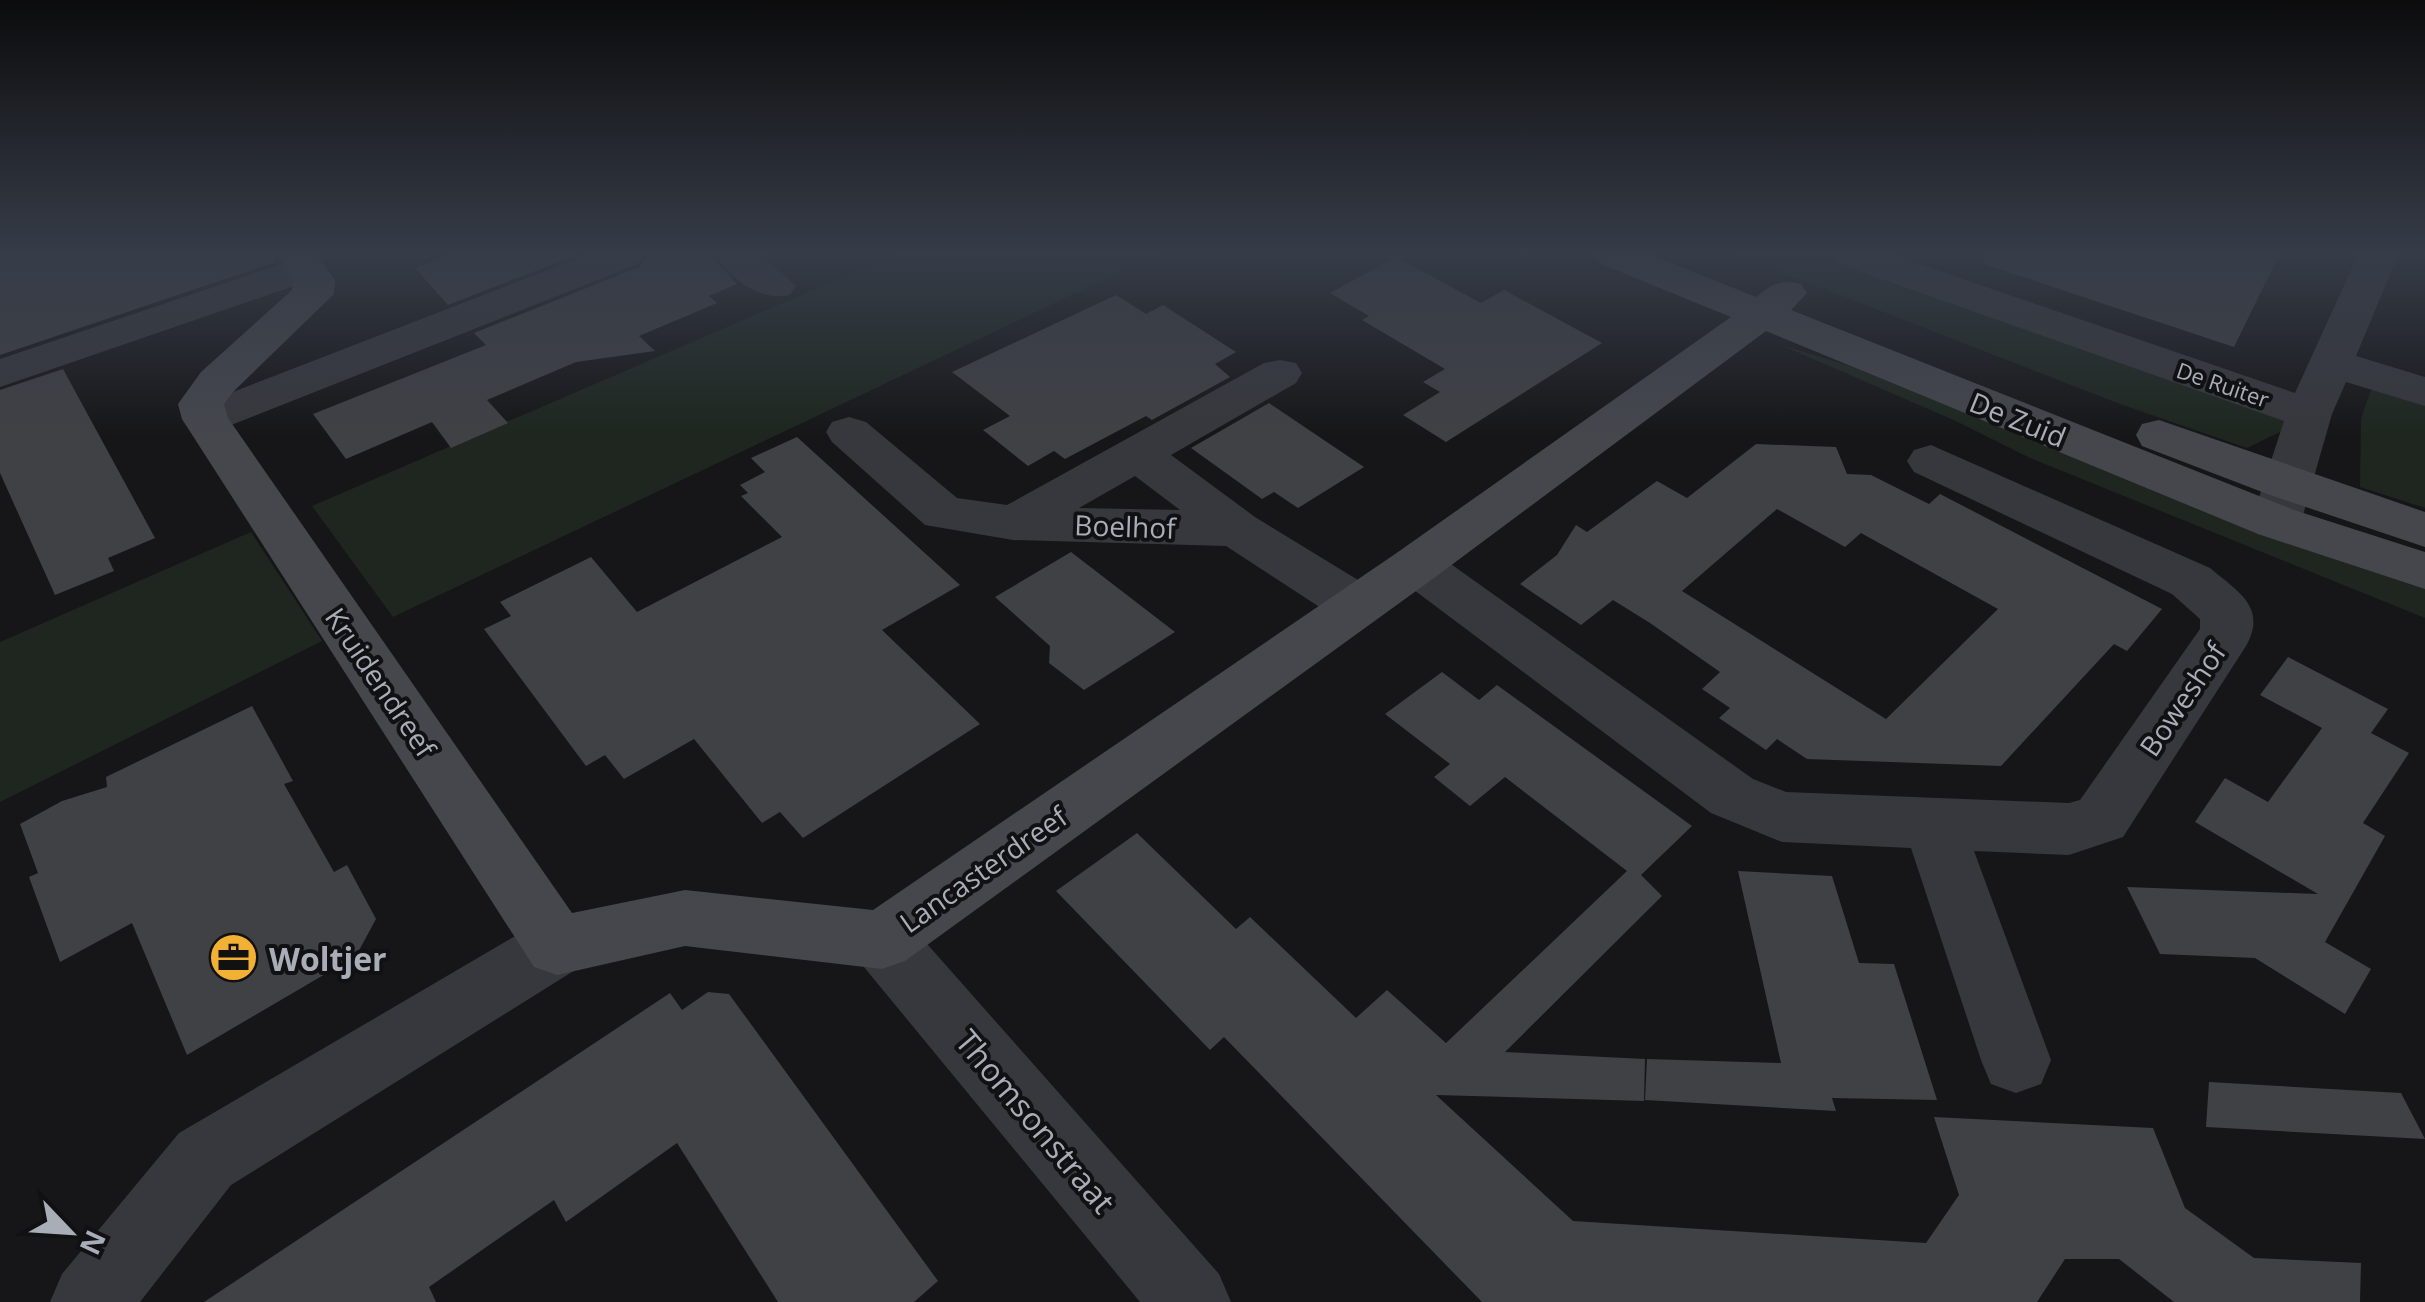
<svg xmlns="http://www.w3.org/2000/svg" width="2425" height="1302" font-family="'Open Sans',sans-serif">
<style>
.green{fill:#1e261f}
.building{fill:#404145;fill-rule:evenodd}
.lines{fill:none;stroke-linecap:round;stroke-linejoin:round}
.street{fill:#37383d;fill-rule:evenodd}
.secondary{fill:#45474d;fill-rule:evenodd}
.labels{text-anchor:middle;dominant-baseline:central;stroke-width:8;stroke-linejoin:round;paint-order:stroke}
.far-street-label{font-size:22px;fill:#a8adb8;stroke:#111113}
.street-label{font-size:28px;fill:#a8adb8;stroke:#111113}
.near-poi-label{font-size:32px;font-weight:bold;fill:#a8adb8;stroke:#111113;text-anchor:start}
.near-street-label{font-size:32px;fill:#a8adb8;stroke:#111113}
</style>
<rect width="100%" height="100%" fill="#161618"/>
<path class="green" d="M894 255H1156L393 617 312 506Z
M1737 255H1827L1884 271 2287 415 2282 431 2247 448 2120 404Z
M1781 345 1850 366 2000 427 2425 584V618L2030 458 1958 422Z
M2373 384 2425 400V508L2360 487 2361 419Z
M251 532 322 641 0 802V642Z"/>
<path class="building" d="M0 255H273L275 262 0 355Z
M450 255H576L448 305 415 268Z
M648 255H711L737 284 709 296 717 303 639 336 655 351 576 362 487 400 508 423 451 448 432 422 346 459 313 414 486 345 474 333 639 267Z
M1985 255H2279L2234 347 1984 264Z
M1396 257 1481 303 1504 290 1602 343 1446 442 1403 415 1440 392 1423 382 1445 369 1362 320 1369 316 1330 293Z
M1116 295 1146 314 1163 305 1236 352 1215 364 1230 377 1152 420 1146 416 1065 459 1054 451 1028 466 983 430 1010 416 952 372Z
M63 369 155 538 108 558 114 571 55 595 0 473V390Z
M1269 403 1364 467 1298 508 1274 492 1262 499 1191 448Z
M797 437 960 585 882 630 980 724 803 838 780 812 762 823 694 739 624 779 605 755 586 766 484 629 511 616 500 602 591 557 637 612 782 537 741 496 748 493 740 485 765 472 751 458Z
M1756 444 1836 447 1847 474 1871 475 1929 504 1940 494 2162 609 2127 651 2114 644 2001 766 1807 759 1777 739 1766 750 1719 718 1730 708 1702 689 1720 672 1650 623 1613 600 1581 625 1520 584 1557 555 1576 525 1587 532 1657 481 1687 498ZM1777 509 1845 547 1861 533 1998 609 1886 719 1682 591Z
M1071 552 1175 632 1084 690 1049 663 1050 646 995 597Z
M2288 657 2388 709 2371 733 2409 753 2363 823 2385 836 2325 942 2371 969 2345 1014 2255 958 2160 954 2127 887 2318 894 2195 822 2225 778 2268 802 2322 728 2260 695Z
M1442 672 1479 700 1497 685 1692 826 1641 875 1662 896 1505 1052 1645 1059 1644 1101 1436 1095 1573 1221 1926 1243 1959 1195 1934 1117 2153 1128 2185 1208 2254 1258 2361 1263 2360 1302H2174L2119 1259H2065L2037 1302H1482L1224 1037 1210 1050 1056 891 1137 833 1236 929 1250 917 1356 1018 1387 990 1446 1043 1627 871 1505 777 1470 806 1434 777 1450 764 1385 714Z
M252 706 293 781 284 784 334 872 347 865 376 919 356 956 187 1055 132 923 60 962 29 877 38 873 20 824 62 801 107 787 106 777Z
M1738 871 1832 876 1859 963 1894 964 1937 1100 1832 1098 1836 1111 1645 1100 1647 1059 1781 1063Z
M708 992 729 994 938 1281 914 1302H778L677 1143 566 1222 554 1200 429 1287 436 1302H204L670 993 682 1010Z
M2209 1082 2401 1093 2425 1139 2206 1127Z"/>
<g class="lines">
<path class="street" d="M587 255H644L638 264 221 429 205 434 189 429 182 419 189 409Z
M715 255H761L796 286 790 295C761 302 731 279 715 255Z
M1833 255H1893L2295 393 2358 255H2398L2356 356 2425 377V406L2346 382 2332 414 2301 522 2294 534 2276 539 2258 534 2251 522 2284 421 1839 264Z
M306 256 320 259 326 268 320 277 0 387V359Z
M1280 360 1296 363 1302 373 1296 383 1171 455 1255 517 1376 591 1384 605 1376 619 1357 624 1338 619 1226 546 1013 540 925 525 832 442 826 432 832 422 849 417 866 422 957 498 1007 505 1264 363ZM1135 476 1180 510 1079 508Z
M1931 445 2210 568C2237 591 2268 607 2246 646L2123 837 2069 855 1974 851 2051 1060 2041 1084 2016 1093 1991 1084 1981 1060 1911 848 1782 842 1711 813 1398 578 1390 565 1398 552 1416 547 1434 552 1753 779 1786 792 2069 803 2080 800 2200 629V619L2172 594 1914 472 1907 461 1914 450Z
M882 911 905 919 1219 1274 1231 1302H1140L859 961 849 940 859 919Z
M557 917 580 925 590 946 580 967 231 1185 140 1302H50L62 1274 179 1133 534 925Z"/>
<path class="secondary" d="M277 255H317L335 280 334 294 233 392 224 404 228 418 572 913 685 890 873 910 1398 552 1731 317 1601 264 1595 255H1651L1756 297C1772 284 1781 279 1801 284L1807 293 1791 310 2294 510 2425 552V589L2258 534 1766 331 1434 578 905 961 882 969 685 946 557 975 534 967 182 419 178 404 201 372 292 290 293 280Z
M2159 420 2425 512V547L2270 495 2142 446 2136 435 2142 424Z"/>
</g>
<linearGradient id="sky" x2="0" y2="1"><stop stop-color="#0c0c0d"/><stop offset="0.58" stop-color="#363c48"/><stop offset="1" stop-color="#363c48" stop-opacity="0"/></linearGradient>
<rect width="2425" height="437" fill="url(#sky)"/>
<defs>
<symbol id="office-disc" viewBox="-11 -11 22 22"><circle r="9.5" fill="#f2b134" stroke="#111113"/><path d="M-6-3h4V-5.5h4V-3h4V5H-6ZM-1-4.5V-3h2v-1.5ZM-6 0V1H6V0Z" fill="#111"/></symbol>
</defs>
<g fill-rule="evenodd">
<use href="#office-disc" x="206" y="930" width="55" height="55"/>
</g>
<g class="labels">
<g class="far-street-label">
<text transform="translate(2223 384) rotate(19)">De Ruiter</text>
</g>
<g class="street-label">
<text transform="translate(2018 419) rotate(22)">De Zuid</text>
<text transform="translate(1125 526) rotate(2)">Boelhof</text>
<text transform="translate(381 682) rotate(56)">Kruidendreef</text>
<text transform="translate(2182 699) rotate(-56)">Boweshof</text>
<text transform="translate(983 869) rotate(-35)">Lancasterdreef</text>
</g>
<g class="near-poi-label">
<text x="269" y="958">Woltjer</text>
</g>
<g class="near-street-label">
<text transform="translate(1036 1121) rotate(50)">Thomsonstraat</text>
</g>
</g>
<g transform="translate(70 1232) rotate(115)" stroke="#111113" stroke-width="8" paint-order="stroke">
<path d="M0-8L18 38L0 25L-18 38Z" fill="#a8adb8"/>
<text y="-15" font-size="28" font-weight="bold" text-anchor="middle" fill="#a8adb8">N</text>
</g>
</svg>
